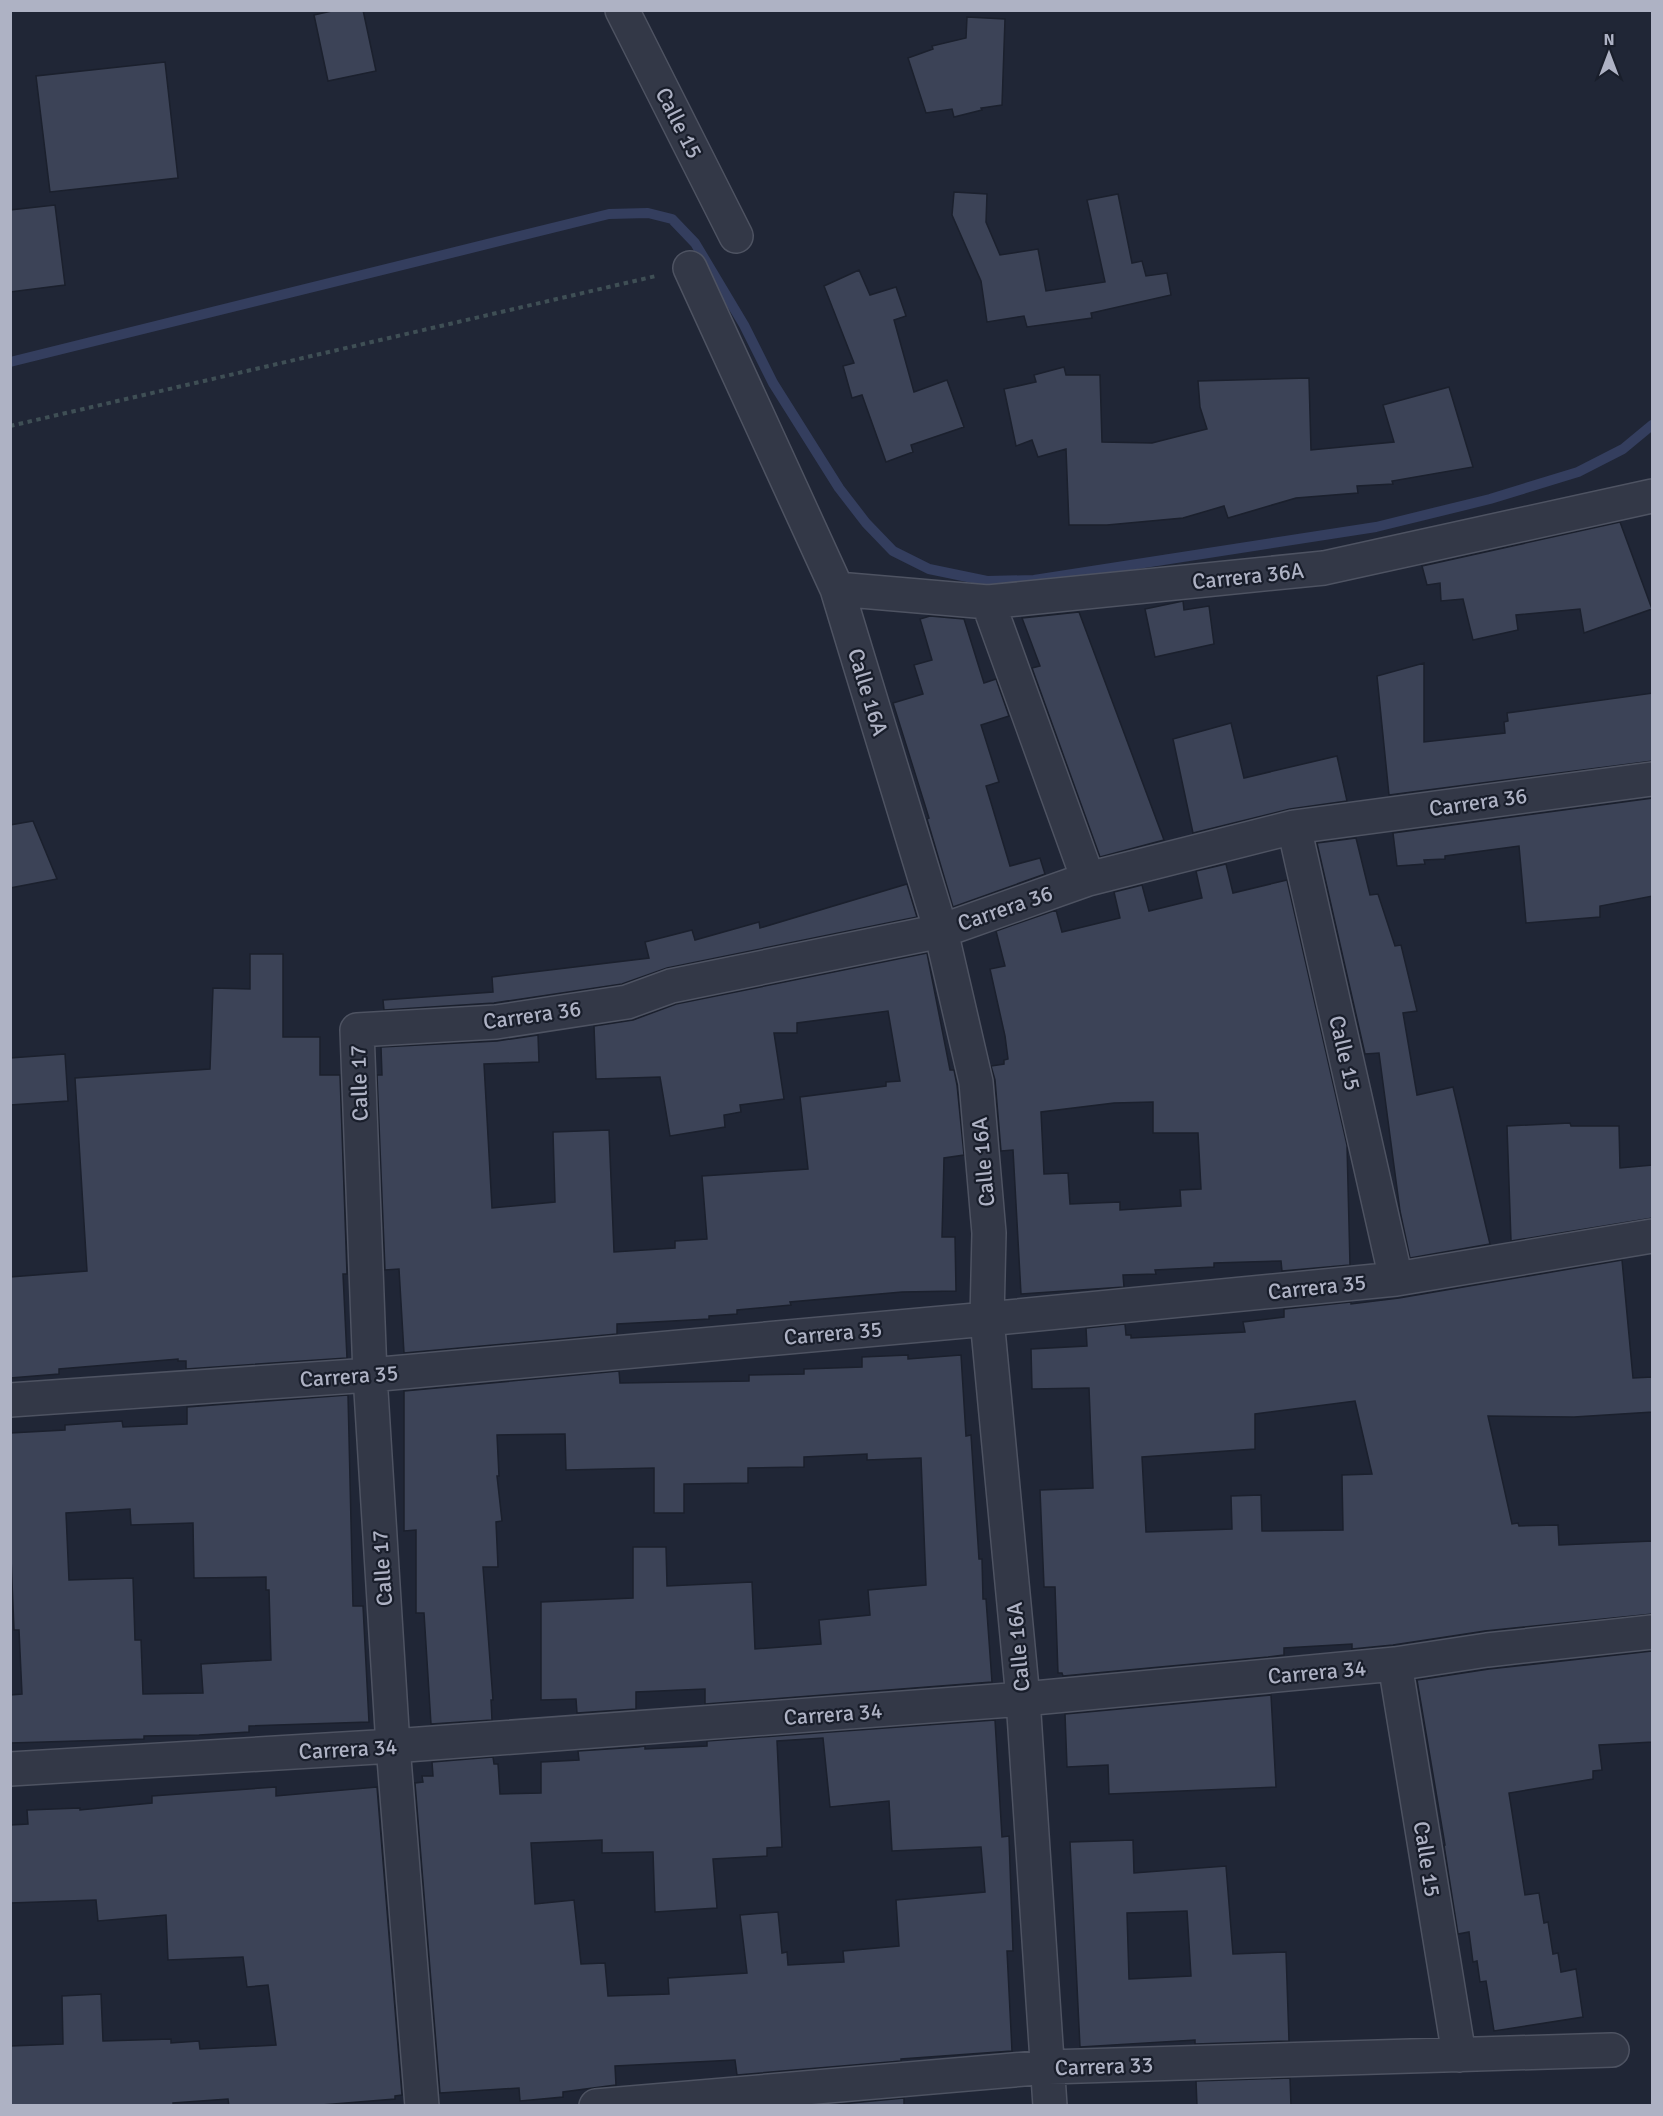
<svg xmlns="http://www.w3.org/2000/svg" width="1663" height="2116" font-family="Signika,sans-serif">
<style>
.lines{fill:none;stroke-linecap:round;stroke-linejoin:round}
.stream{stroke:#343e5e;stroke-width:10}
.building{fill:#3c4357;stroke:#1b202d;stroke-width:1.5;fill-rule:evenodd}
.minor-casing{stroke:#4e5362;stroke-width:36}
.path{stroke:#3f4f55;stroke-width:4;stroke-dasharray:4.5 4.5;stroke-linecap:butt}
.minor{stroke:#333847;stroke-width:33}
.labels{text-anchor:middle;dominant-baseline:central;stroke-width:4.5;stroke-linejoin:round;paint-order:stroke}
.street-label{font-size:22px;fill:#aeb2c4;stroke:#191e2b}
</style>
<rect width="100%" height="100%" fill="#202636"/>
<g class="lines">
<path class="stream" d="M10 362 609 214 648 213 672 219 695 243 744 325 773 383 839 488 866 523 893 551 929 569 987 581 1034 580 1376 527 1490 499 1578 472 1623 449 1652 425"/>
</g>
<path class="building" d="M336 10H363L376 71 328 81 314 15Z
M967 17 1005 19 1002 105 981 108 982 110 954 117 952 109 926 113 908 58 933 49 932 46 966 38Z
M165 62 178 178 50 192 36 76Z
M954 192 987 194 986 222 1000 255 1038 249 1046 291 1105 282 1087 200 1118 194 1132 263 1142 261 1146 276 1167 273 1171 295 1091 313 1092 318 1027 327 1024 316 987 322 981 281 952 215Z
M55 205 65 285 10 292V210Z
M859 270 870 295 896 287 906 316 894 320 914 392 947 380 964 427 911 445 913 452 886 462 862 395 852 398 843 366 854 363 824 286Z
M1064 367 1066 375H1100L1102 442 1152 443 1207 429 1200 407 1198 381 1309 378 1311 450 1394 442 1383 405 1449 387 1473 467 1392 481 1393 484 1357 486 1358 493 1296 498 1228 518 1224 506 1183 518 1107 525H1069L1066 449 1038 457 1032 440 1016 446 1004 389 1036 382 1034 375Z
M1620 522 1652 609 1584 633 1580 609 1516 615 1518 630 1473 640 1463 599 1441 601 1440 583 1427 585 1422 566Z
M1183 601 1184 610 1209 606 1214 644 1155 657 1145 609Z
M1079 612 1164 840 1100 857 1032 668 1040 666 1022 618Z
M930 616 964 619 984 683 996 679 1009 716 981 725 999 782 986 786 1010 866 1040 858 1045 874 953 907 927 819 929 818 893 703 923 694 914 665 932 660 920 619Z
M1424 663V742L1505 733 1504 722 1508 721 1507 713 1653 693V761L1389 795 1377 676Z
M1231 723 1244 778 1337 756 1347 801 1290 809 1193 833 1173 739Z
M1653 798V896L1600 906V917L1526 923 1519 846 1445 856V859L1424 860 1425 864 1397 866 1393 833Z
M33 821 57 879 10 888V825Z
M1356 838 1370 895 1378 894 1395 946 1401 945 1417 1011 1403 1013 1417 1095 1453 1087 1490 1244 1410 1258 1400 1211 1379 1053 1365 1054 1317 843Z
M1226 864 1233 893 1287 880 1347 1145 1350 1265 1282 1271 1281 1261 1214 1263V1267L1155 1270 1156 1274 1123 1275 1124 1287 1021 1294 1013 1150 1001 1151 995 1080 991 1066 1004 1064V1060L1008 1059 1005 1036 990 969 1005 966 996 931 1056 910 1062 932 1120 918 1114 892 1142 885 1149 911 1202 898 1196 871ZM1153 1102V1133H1198L1201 1189 1180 1190 1181 1206 1120 1210V1202L1070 1204 1068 1173 1044 1174 1041 1112 1114 1103Z
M907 884 917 917 667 968 622 984 494 1003 384 1010 383 1000 493 992 492 977 649 958 645 942 692 930 695 940 759 922 760 928Z
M927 953 950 1070H954L957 1085 964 1155 944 1158 942 1237H955L956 1291 902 1292 790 1302 791 1305 737 1310V1314L709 1316V1319L617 1324V1334L404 1353 399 1269 385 1270 377 1075H382L381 1047 497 1041 538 1035 539 1062 484 1064 492 1208 555 1202 553 1132 609 1130 614 1252 675 1248V1241L707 1239 702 1176 808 1169 800 1097 886 1086V1082L900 1081 888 1011 797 1023V1033H774L784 1099 740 1105 741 1112 724 1115 725 1127 670 1136 660 1077 596 1079 594 1026 633 1020 676 1004Z
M250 954H283V1037H320V1075H340L347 1274H343L347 1358 186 1369V1361H178V1359L59 1369V1374L10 1378V1277L87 1271 75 1078 210 1069 213 988 250 989Z
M65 1054 68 1101 10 1105V1058Z
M1570 1123 1571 1126H1619L1620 1168 1653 1165V1218L1511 1241 1507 1126Z
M1622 1260 1633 1378 1653 1377V1412L1574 1417 1488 1416 1512 1524 1518 1523 1519 1526 1558 1525 1559 1545 1653 1541V1614L1485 1631 1393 1645 1352 1649V1644L1284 1648V1655L1268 1657 1063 1676 1062 1673H1058L1055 1587H1044L1040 1490 1093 1488 1089 1388 1032 1389 1031 1349 1087 1346 1086 1328 1125 1324 1126 1335H1131V1338L1245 1332 1243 1322 1284 1317V1309L1351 1302V1304L1399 1298ZM1355 1401 1372 1474 1342 1475 1343 1530 1262 1531 1261 1495 1231 1496 1232 1529 1146 1532 1142 1457 1255 1449V1414Z
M908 1355V1359L961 1355 966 1436 971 1435 979 1559H982L983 1599H986L992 1682 705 1704V1689L636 1692V1709L577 1713 576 1699 541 1700V1602L633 1598V1547H666L667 1586 752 1582 755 1649 821 1644 819 1620 870 1615 868 1590 926 1585 921 1458 867 1460V1454L804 1457V1467L748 1468V1483L684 1484V1513H654V1468L566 1470 565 1434 497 1435 499 1476H497L502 1521 496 1522 498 1567H483L493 1700H491L492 1720 431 1724 424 1613H416V1530L404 1531V1391L619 1371 620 1383 749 1381V1375L804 1374V1369L862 1367V1357Z
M348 1395 353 1606H363L369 1722 249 1726V1732L199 1735 144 1736V1739L10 1743V1695L22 1694 19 1630H14L10 1533V1433L65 1430V1425L122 1421 123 1427 187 1424V1407ZM130 1509 131 1525 193 1523 194 1578 266 1577V1590H269L271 1660 201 1664 203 1693 143 1694 141 1640H135L133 1578 69 1580 66 1513Z
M1652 1651 1653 1742 1599 1745 1602 1770 1593 1771V1779L1509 1793 1525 1895 1539 1893 1544 1923 1548 1922 1553 1954 1558 1953 1561 1972 1576 1969 1583 2017 1494 2031 1486 1981 1480 1982 1477 1961 1473 1962 1469 1932 1458 1934 1444 1845H1445L1417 1680 1489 1669Z
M1271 1695 1276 1787 1109 1794 1108 1765 1067 1767 1065 1714Z
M995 1720 1002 1837 1009 1836 1013 1951H1007L1012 2051 901 2059V2061L737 2075 735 2060 615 2066 616 2085 563 2092V2097L520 2101 519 2088 440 2093 415 1783 423 1782 422 1776H433L432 1762 493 1757 494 1764H498L500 1794 541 1793V1762L579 1760 578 1751 638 1747 645 1746V1749L707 1746V1741ZM823 1738 830 1807 889 1801 892 1851 981 1847 985 1892 896 1900 899 1946 843 1951 844 1962 788 1965 787 1952 782 1953 778 1912 740 1915 747 1973 668 1978 669 1994 608 1996 605 1963 581 1964 574 1900 535 1904 531 1843 602 1840V1853L653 1852 655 1912 717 1908 713 1859 767 1856V1848L782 1847 777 1741Z
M276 1787V1796L377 1787 402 2095 395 2096V2099L309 2106H229L228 2099 173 2103V2106H10V2046L63 2044 62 1996 101 1994 103 2041 171 2039V2043L199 2041 200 2049 276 2045 268 1985 247 1987 243 1957 168 1960 166 1915 98 1921 96 1900 10 1903V1825L28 1824 27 1810 80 1808V1810L152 1803V1796Z
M1133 1840 1134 1873 1226 1866 1233 1954 1286 1952 1289 2041 1195 2044V2040L1080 2047 1070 1842ZM1187 1911 1191 1976 1129 1979 1127 1913Z
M1290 2078 1291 2106H1197L1196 2081Z
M904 2098V2106H820Z"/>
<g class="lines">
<defs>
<path id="minor" d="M622 10 736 236
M690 268 837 589 941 931 976 1082 989 1233 987 1319 1023 1699 1050 2106
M837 589 988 602 1324 568 1652 496
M988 602 1088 879
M1294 827 1396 1279
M10 1400 370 1375 987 1319 1396 1279 1652 1236
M1395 1664 1459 2055
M10 1769 393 1746 1023 1699 1395 1664 1487 1650 1652 1632
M422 2106 393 1746 370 1375 357 1030 496 1022 627 1002 671 986 941 931 1088 879 1294 827 1652 779
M596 2106 1048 2067 1612 2050"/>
</defs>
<use href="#minor" class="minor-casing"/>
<path class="path" d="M10 426 656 276"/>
<use href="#minor" class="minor"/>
</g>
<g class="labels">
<g class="street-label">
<text transform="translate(679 123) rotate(63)">Calle 15</text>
<text transform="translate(1248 576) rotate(-6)">Carrera 36A</text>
<text transform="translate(868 692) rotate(73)">Calle 16A</text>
<text transform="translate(1478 802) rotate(-8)">Carrera 36</text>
<text transform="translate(1005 908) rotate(-19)">Carrera 36</text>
<text transform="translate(532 1015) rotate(-8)">Carrera 36</text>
<text transform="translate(1345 1053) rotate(77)">Calle 15</text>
<text transform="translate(359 1083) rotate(-92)">Calle 17</text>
<text transform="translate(983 1162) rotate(-95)">Calle 16A</text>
<text transform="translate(1317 1287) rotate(-6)">Carrera 35</text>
<text transform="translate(833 1333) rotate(-5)">Carrera 35</text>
<text transform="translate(349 1376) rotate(-4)">Carrera 35</text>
<text transform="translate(382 1568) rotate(-94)">Calle 17</text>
<text transform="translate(1018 1647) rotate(-95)">Calle 16A</text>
<text transform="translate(1317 1672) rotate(-5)">Carrera 34</text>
<text transform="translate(833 1714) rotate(-4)">Carrera 34</text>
<text transform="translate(348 1749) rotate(-3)">Carrera 34</text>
<text transform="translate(1427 1859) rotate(81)">Calle 15</text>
<text transform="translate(1104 2066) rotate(-2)">Carrera 33</text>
</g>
</g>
<rect width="1663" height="2116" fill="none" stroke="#aeb2c4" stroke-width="24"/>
<g transform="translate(1609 54)" stroke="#191e2b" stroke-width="4.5" paint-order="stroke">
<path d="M0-4.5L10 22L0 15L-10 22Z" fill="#aeb2c4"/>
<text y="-9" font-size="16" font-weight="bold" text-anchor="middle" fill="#aeb2c4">N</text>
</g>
</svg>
